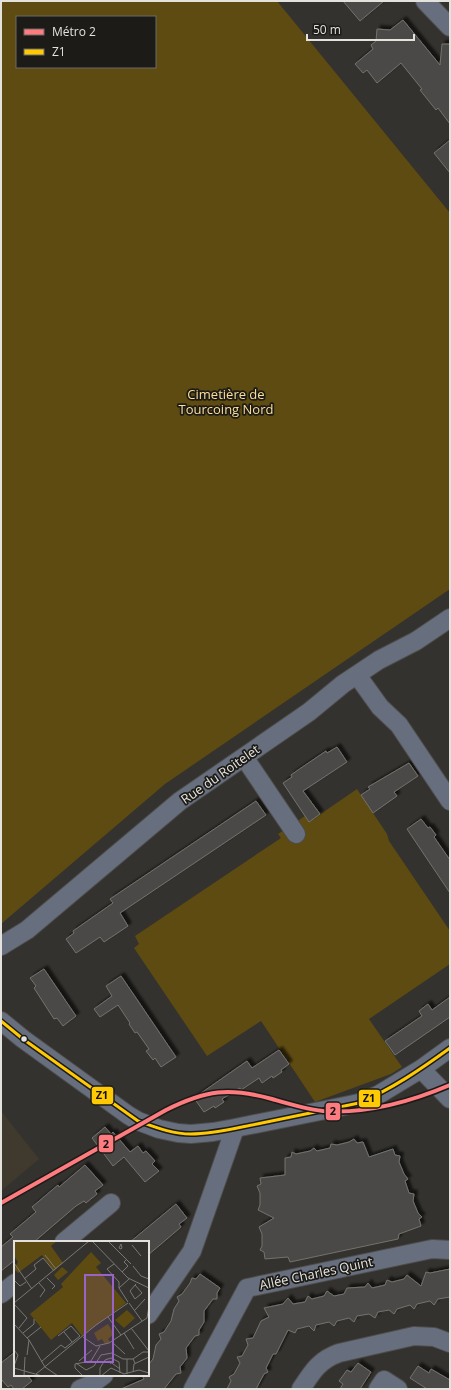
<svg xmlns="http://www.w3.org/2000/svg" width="451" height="1390" font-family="'Open Sans',sans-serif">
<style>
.built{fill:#3f3a2d}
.green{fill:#5e4b11;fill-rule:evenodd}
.building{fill:#4b4a46;stroke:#73726e;filter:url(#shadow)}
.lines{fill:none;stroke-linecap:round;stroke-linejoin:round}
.minor-casing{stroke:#4e4d4b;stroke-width:20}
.minor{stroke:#676f7e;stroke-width:18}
.bus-1-casing{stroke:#1c1b17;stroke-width:6}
.bus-1{stroke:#ffc904;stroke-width:3}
.metro-1-casing{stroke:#1c1b17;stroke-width:7}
.metro-1{stroke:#fe7b7f;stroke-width:4}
.bus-dot{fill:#e4e2dd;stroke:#1c1b17;stroke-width:1.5}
.labels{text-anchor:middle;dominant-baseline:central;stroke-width:3.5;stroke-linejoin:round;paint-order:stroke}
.park-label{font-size:13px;fill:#fcde97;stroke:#1c1b17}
.street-label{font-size:13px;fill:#e4e2dd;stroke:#1c1b17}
.inset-road{fill:none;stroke:#7a7874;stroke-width:1}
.view{fill:#9a63c8;fill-opacity:0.15;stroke:#9a63c8;stroke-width:2}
.inset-edge{fill:none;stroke:#e4e2dd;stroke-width:2}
.line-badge{stroke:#1c1b17;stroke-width:1.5}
.pale-badge-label{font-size:11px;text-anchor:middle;font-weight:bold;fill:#111}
</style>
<defs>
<filter id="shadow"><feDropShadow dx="3.5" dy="-3.5" stdDeviation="1" flood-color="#0009"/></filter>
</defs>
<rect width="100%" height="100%" fill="#33322e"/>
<path class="built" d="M1 1111 39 1159 1 1191Z"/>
<path class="green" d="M1 1H277L450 213V589L165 784 1 924ZM17 17H155V67H17Z
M357 789 387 834 389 841 450 931V964L369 1019 402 1067 391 1074 315 1102 261 1021 207 1056 134 948 139 944 135 936 281 838 278 834 305 816 309 822Z"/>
<path class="building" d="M343 1H384L360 21Z
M403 20 440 65 442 44H450V124L438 108 436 110 420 90 422 89 401 63 377 83 367 70 363 73 355 64 373 49 371 45 376 41 377 29 390 30Z
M450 140V173L434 153Z
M337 747 347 762 303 791 320 814 309 822 283 783 292 777 291 775 298 770 326 751 327 753Z
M409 763 418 776 394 792 397 796 373 813 361 795 370 789 368 787Z
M256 801 266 815 120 913 128 926 104 942 100 937 76 953 66 939 74 933 73 931 113 903 110 899Z
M421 819 428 828 430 827 436 835 434 837 450 860V893L407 829Z
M44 969 76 1016 63 1026 57 1018 54 1019 34 988 36 986 30 978Z
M121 976 176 1057 161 1067 155 1058 153 1060 146 1051 149 1049 137 1032 135 1033 129 1024 130 1023 118 1005 100 1017 94 1009 112 996 106 986Z
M450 997V1017L395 1055 385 1041 422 1016 419 1011 428 1004 432 1010Z
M279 1050 289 1064 281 1070 282 1072 273 1078 272 1076 262 1083 259 1078 241 1090 240 1088 222 1099 224 1102 215 1108 214 1106 204 1112 194 1098 247 1061 252 1068Z
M105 1127 111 1134 113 1132 130 1152 138 1146 143 1153 146 1151 155 1161 152 1164 159 1171 145 1182 124 1157 113 1166 92 1138Z
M354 1139 357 1143 363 1142 369 1157 393 1149 395 1155 400 1156 399 1162 404 1174 408 1179 405 1181 409 1193 414 1194 413 1201 418 1213 422 1217 419 1219 421 1226 399 1234 398 1239 290 1262 288 1257 265 1259 264 1252 260 1250 262 1246V1234L259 1227 274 1218 258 1210 260 1205V1193L257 1186 261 1184 260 1178 285 1175V1158L291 1157 292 1152 296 1154 310 1151 314 1148 317 1151 330 1148 331 1144 337 1145 349 1142Z
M85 1165 103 1185 95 1191 97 1194 86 1203 84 1201 76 1206 34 1242H17L15 1240V1260L1 1271V1247L13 1237 10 1234 36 1212 32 1207 58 1185 59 1187Z
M176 1204 187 1218 179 1224 181 1227 160 1245 148 1255V1242H130Z
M450 1269V1297L438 1299 434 1305 430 1301 417 1304 414 1309 410 1305 397 1309 394 1314 389 1310 378 1312 375 1318 369 1314 357 1316 354 1322 349 1318 337 1321 334 1326 329 1322 316 1325 314 1331 309 1326 297 1329 295 1333 288 1330 276 1354H273L266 1368 268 1372 264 1374 256 1389H227L231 1381 229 1377 234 1374 240 1363 237 1357 242 1356 248 1345 246 1339 253 1338 261 1321 269 1317 264 1308 283 1304 288 1298 293 1304 305 1302 308 1296 312 1299 324 1296 327 1291 334 1296 344 1294 347 1288 365 1287 368 1283 372 1288 385 1285 387 1280 392 1282 404 1279 407 1275 421 1286 426 1272 430 1273Z
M200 1274 220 1288 217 1293V1299H213L204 1311V1322L199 1330V1335L195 1336 186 1348 187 1358 180 1367 181 1373 176 1374 164 1389H121L144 1379 142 1375H148V1365L153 1359 156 1345 161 1339 159 1334 164 1332 171 1321 174 1309 179 1301 177 1297 182 1294 190 1283 192 1278 196 1279Z
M15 1352V1375H27L32 1381 22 1389H14L11 1385 8 1387 1 1379V1363Z
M358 1363 371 1372 360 1389H340L343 1384 339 1381 347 1370 351 1372Z
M418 1366 429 1373 431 1369 450 1380V1389H427L410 1378Z"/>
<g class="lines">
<defs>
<path id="minor" d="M425 1 450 27
M357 675 380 707 399 725 450 801
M244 757 296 834
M1 946 27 930 180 801 309 712 343 684 379 660 416 641 450 618
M1 1021 23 1039 128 1115 138 1121 159 1129 178 1133 191 1134 213 1132 235 1128 330 1109 359 1103 378 1095 421 1069 450 1048
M421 1069 450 1099
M64 1242 111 1203
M1 1294 15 1283
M148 1315 192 1251 235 1128
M80 1389 92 1384 104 1375
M193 1389 247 1288 432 1249 450 1250
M301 1389C312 1372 319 1360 339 1353L414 1336 434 1337 450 1343
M378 1389 384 1380 398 1389"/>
</defs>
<use href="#minor" class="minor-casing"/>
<use href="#minor" class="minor"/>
<defs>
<path id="bus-1" d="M1 1021 23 1039 138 1121C155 1127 172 1134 191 1134 213 1134 236 1128 257 1124 291 1117 325 1110 359 1103 392 1089 421 1069 450 1048"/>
</defs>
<use href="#bus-1" class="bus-1-casing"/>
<use href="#bus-1" class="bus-1"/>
<defs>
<path id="metro-1" d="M1 1203 166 1110C206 1090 229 1087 272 1099 289 1104 305 1109 323 1111 366 1114 410 1102 450 1085"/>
</defs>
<use href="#metro-1" class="metro-1-casing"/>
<use href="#metro-1" class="metro-1"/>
</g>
<circle class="bus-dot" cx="24" cy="1039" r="3.5"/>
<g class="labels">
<g class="park-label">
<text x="226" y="394">Cimetière de<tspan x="226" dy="15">Tourcoing Nord</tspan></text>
</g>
<g class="street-label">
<text transform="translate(220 774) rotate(-35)">Rue du Roitelet</text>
<text transform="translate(316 1273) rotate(-12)">Allée Charles Quint</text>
</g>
</g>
<g transform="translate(14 1241)">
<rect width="135" height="135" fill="#33322e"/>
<path d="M0 0H43L37 5 49 22 40 30 28 14 4 32 0 28 4 21 0 15ZM77 11 87 22 82 26 112 62 68 95 58 82 37 99 16 73 49 46 47 43ZM48 26 54 31 44 39 40 34ZM113 69 121 77 110 87 101 79ZM94 83 100 93 94 98 96 101 91 103 88 98 84 100 80 92Z" fill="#5e4b11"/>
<path class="inset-road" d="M78 0 114 37 135 47M94 0 117 23M107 3 108 7 107 8 105 7ZM118 4 127 15M31 14 42 28M0 22 18 48M100 23 93 28 105 41V47M119 25 127 35 135 38M108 31 114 25 110 21 112 19M33 37 41 45 38 48M10 38 22 28 20 24 29 17 40 30M0 39 6 45 12 41M25 42 31 49 26 56M121 44 128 52 121 58 116 50 122 43M114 61 105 47 115 38M0 62 75 0M115 62 128 80M0 63 13 77 5 87M121 69 131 58M94 76 107 94M0 83 15 99 13 114M117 87 135 110M50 91 58 101M9 92 20 83V78M110 92 120 108M69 96 82 105 95 102 133 77 135 65M13 97 27 86M15 99 31 126 44 135M98 101 111 113M0 109 4 114 0 125M113 118V133M119 118 129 111H135M65 120 78 109M27 121 47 104 51 107 66 95 57 85 44 95M62 122 72 129 80 125 87 114 98 112 109 118H119L121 122M97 123 95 120 106 128M0 127 28 135M119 131 120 123 135 116M22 133 82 84 114 62M10 135 11 116M69 135 61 127V123L77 120 86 105M86 135V127L91 119 97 117 105 121 106 132M87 135 97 127 110 133 125 129 135 132"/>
<path class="view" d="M71 34H99V121H71Z"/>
<rect width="135" height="135" class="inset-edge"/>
</g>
<g class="line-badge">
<rect x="91" y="1086" width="23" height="19" rx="4" fill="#ffc904"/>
<rect x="358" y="1089" width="23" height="19" rx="4" fill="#ffc904"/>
<rect x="325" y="1102" width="16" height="19" rx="4" fill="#fe7b7f"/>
<rect x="98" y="1134" width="16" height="19" rx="4" fill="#fe7b7f"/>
</g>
<g class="pale-badge-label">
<text x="102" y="1099">Z1</text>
<text x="369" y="1102">Z1</text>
<text x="333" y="1115">2</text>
<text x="106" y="1148">2</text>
</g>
<rect width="451" height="1390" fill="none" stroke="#e4e2dd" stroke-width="4"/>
<rect x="16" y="16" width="140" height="52" fill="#1c1b17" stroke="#6c6b66"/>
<rect x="24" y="29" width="20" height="6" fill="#fe7b7f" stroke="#6c6b66"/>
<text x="52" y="36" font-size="12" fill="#e4e2dd">Métro 2</text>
<rect x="24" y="49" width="20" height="6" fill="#ffc904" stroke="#6c6b66"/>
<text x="52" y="56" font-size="12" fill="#e4e2dd">Z1</text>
<path d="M307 34v6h107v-6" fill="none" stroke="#e4e2dd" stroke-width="2"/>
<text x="313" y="34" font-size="12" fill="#e4e2dd" stroke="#1c1b17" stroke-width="3" paint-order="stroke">50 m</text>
</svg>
